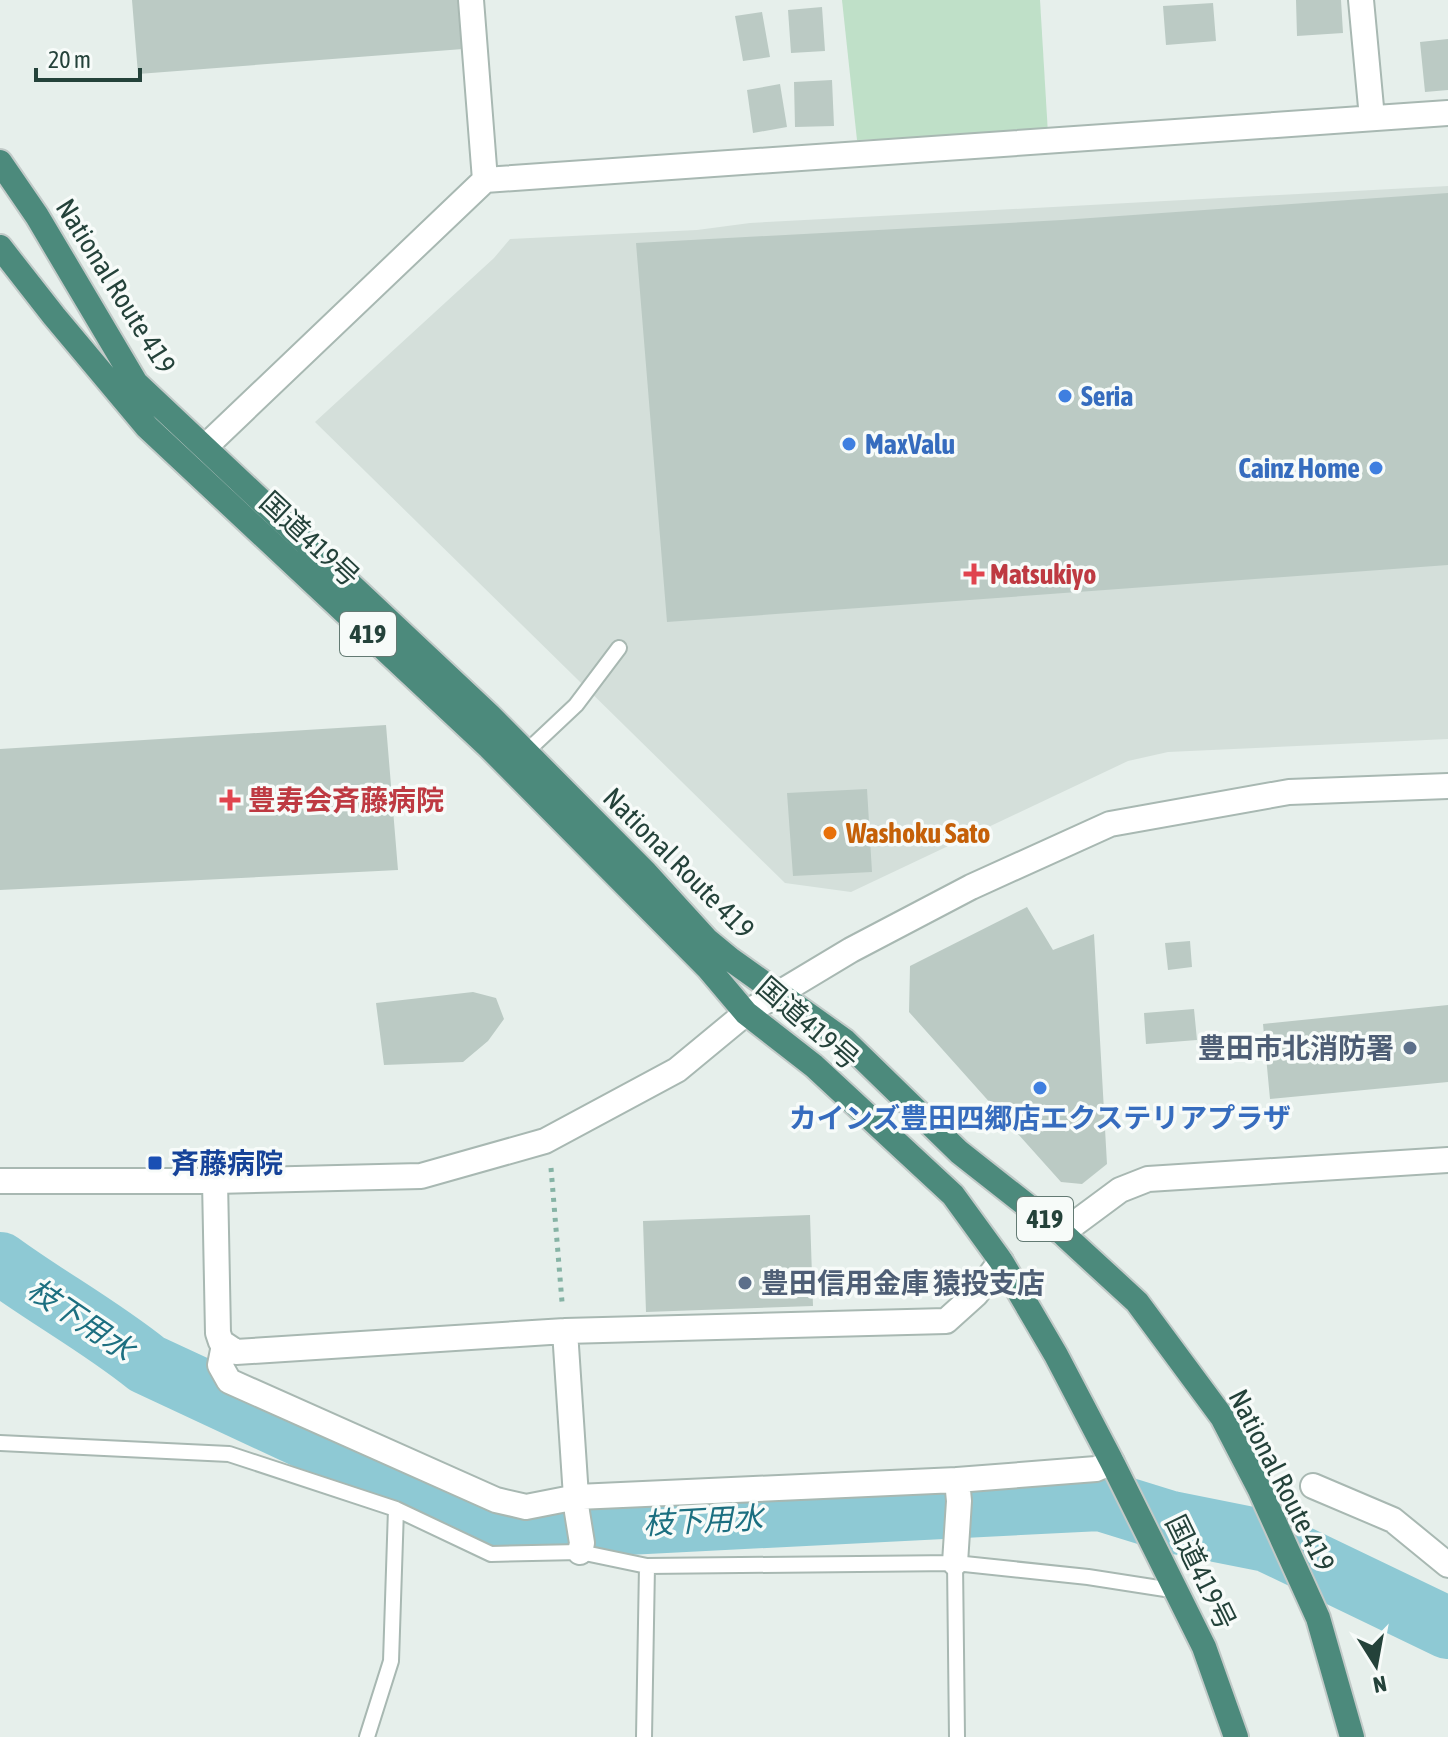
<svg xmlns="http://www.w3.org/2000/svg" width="1448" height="1737" font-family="'Asap Condensed','Noto Sans JP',sans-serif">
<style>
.built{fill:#d4dfda}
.green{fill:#bfe0c8}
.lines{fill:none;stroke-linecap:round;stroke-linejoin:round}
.river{stroke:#8ec9d4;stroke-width:62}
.building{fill:#bbcac4}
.service-casing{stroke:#a8b8b2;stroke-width:18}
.minor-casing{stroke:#a8b8b2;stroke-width:28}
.tertiary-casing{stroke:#a8b8b2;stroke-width:28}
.trunk-casing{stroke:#c2cac8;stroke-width:28}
.path{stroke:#86b3a5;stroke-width:5;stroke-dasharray:4 6;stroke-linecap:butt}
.service{stroke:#fff;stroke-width:14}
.minor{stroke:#fff;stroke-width:24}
.tertiary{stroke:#fff;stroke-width:24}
.trunk{stroke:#4c8a7c;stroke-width:24}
.shop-dot{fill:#3f7fe0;stroke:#f7fbf9;stroke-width:3}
.health-dot{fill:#e0444e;stroke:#f7fbf9;stroke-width:3}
.food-dot{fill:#e8710a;stroke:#f7fbf9;stroke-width:3}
.service-dot{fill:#5c6f8a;stroke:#f7fbf9;stroke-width:3}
.transit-dot{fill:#1a4fb4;stroke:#f7fbf9;stroke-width:3}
.labels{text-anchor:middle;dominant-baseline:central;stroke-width:7;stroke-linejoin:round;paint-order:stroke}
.shield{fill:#f7fbf9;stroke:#637a73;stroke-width:2}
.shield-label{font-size:26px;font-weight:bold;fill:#24423a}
.street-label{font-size:28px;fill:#24423a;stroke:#f7fbf9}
.shop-label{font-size:28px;font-weight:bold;fill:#366cbe;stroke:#f7fbf9;text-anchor:start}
.health-label{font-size:28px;font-weight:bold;fill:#be3a42;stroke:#f7fbf9;text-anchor:start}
.food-label{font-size:28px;font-weight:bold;fill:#c56008;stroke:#f7fbf9;text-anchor:start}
.service-label{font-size:28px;font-weight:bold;fill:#4e5e75;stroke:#f7fbf9;text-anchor:end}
.transit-label{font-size:28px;font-weight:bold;fill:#164399;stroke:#f7fbf9;text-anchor:start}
.water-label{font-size:30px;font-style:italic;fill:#1c6f80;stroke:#f7fbf9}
</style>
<rect width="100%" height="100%" fill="#e6efeb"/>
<path class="built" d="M1448 186V739L1168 752 1128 761 851 892 785 883 315 422 494 258 510 239 697 230 750 223Z"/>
<path class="green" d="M842 0H1040L1048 134 857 140Z"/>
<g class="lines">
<path class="river" d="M0 1263C48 1298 101 1327 147 1364L491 1524 510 1530 1100 1500 1171 1522 1267 1541 1448 1628"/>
</g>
<path class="building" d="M132 0H459L463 49 138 74Z
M1296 0H1341L1343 33 1297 36Z
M1213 3 1216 41 1166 45 1163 6Z
M822 7 825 51 791 53 788 10Z
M762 12 770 57 743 61 735 16Z
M1448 39V90L1425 92 1420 42Z
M832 80 834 126 795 127 794 82Z
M780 84 787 127 753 133 747 90Z
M1448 193V565L667 622 636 243 1062 220Z
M386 725 398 870 0 890V749Z
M867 789 872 872 793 876 787 793Z
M1027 907 1053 950 1094 934 1107 1164 1082 1184 1061 1182 909 1012 910 966Z
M1190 941 1192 967 1168 970 1165 943Z
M473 992 496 998 504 1019 488 1041 463 1062 384 1065 376 1003Z
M1448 1005V1082L1270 1099 1263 1024Z
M1194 1009 1197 1040 1146 1044 1144 1013Z
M810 1215 813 1306 646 1312 643 1221Z"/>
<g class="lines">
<defs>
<path id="service" d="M525 753 576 705 619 648
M0 1443 229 1454 396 1509 491 1554 580 1552 647 1566 955 1563 1088 1577 1178 1591
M955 1563 957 1737
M367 1737 391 1661 396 1509
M644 1737 647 1566"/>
<path id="minor" d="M471 0 485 180
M1361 0 1372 118
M205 447 485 180 1448 113
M215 1181 218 1333 221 1342 236 1352 565 1331 946 1321 976 1294 1001 1261
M1062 1233 1120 1190 1148 1179 1448 1160
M565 1331 577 1512 582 1543 580 1552
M224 1345 220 1365 229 1381 496 1500 526 1507 577 1497 957 1480 1096 1469 1112 1462
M1313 1486 1393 1520 1448 1565
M955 1563 959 1501 957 1480"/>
<path id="tertiary" d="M0 1181H215L421 1176 545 1141 677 1070 746 1013 851 950 971 887 1110 824 1289 792 1448 786"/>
<path id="trunk" d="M0 162 37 216 136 383 489 715 646 873 707 940 730 959 845 1041 959 1152 1062 1233 1137 1302 1222 1417 1260 1490 1318 1618 1352 1737
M0 247 54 316 147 427 489 747 708 968 746 1013 814 1066 953 1195 1001 1261 1056 1355 1112 1462 1204 1647 1236 1737"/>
</defs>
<use href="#service" class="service-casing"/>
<use href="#minor" class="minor-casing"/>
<use href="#tertiary" class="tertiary-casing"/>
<use href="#trunk" class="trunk-casing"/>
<path class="path" d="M551 1168 562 1302"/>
<use href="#service" class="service"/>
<use href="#minor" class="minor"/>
<use href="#tertiary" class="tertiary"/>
<use href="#trunk" class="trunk"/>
</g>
<g class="shop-dot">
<circle cx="1065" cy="396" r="8"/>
<circle cx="849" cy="444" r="8"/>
<circle cx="1376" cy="468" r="8"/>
<circle cx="1040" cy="1088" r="8"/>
</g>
<g class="health-dot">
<path d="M970 562h8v8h8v8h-8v8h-8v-8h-8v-8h8z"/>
<path d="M226 788h8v8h8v8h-8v8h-8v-8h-8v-8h8z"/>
</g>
<circle class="food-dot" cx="830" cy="833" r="8"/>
<g class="service-dot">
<circle cx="1410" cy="1048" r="8"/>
<circle cx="745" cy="1283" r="8"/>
</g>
<rect class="transit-dot" x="147" y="1155" width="16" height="16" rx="4"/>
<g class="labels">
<g class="shield">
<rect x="340" y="612" width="56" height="44" rx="6"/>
<rect x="1017" y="1197" width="56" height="44" rx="6"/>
</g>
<g class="shield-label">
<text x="368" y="634">419</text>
<text x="1045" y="1219">419</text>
</g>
<g class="street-label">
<text transform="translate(116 286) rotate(58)">National Route 419</text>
<text transform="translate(310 539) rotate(43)">国道419号</text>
<text transform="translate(679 863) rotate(45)">National Route 419</text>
<text transform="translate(808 1023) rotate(41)">国道419号</text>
<text transform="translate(1282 1480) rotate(63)">National Route 419</text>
<text transform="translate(1201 1572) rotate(64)">国道419号</text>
</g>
<g class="shop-label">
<text x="1081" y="396">Seria</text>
<text x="865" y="444">MaxValu</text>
<text x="1360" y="468" text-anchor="end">Cainz Home</text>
<text x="1040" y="1118" text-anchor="middle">カインズ豊田四郷店エクステリアプラザ</text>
</g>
<g class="health-label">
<text x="990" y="574">Matsukiyo</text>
<text x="248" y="800">豊寿会斉藤病院</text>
</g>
<g class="food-label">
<text x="846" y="833">Washoku Sato</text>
</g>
<g class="service-label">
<text x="1394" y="1048">豊田市北消防署</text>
<text x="761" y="1283" text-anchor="start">豊田信用金庫 猿投支店</text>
</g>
<g class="transit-label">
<text x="171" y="1163">斉藤病院</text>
</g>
<g class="water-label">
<text transform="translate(81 1319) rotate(34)">枝下用水</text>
<text transform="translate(703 1520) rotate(-3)">枝下用水</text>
</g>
</g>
<g transform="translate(1376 1665) rotate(169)" stroke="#f7fbf9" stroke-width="6" paint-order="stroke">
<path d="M0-6L14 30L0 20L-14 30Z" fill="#24423a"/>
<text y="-12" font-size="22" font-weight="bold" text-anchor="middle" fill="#24423a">N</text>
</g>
<path d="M36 68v12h104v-12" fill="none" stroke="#24423a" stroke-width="4"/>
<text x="48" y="68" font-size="24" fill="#24423a" stroke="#f7fbf9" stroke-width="6" paint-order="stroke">20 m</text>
</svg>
